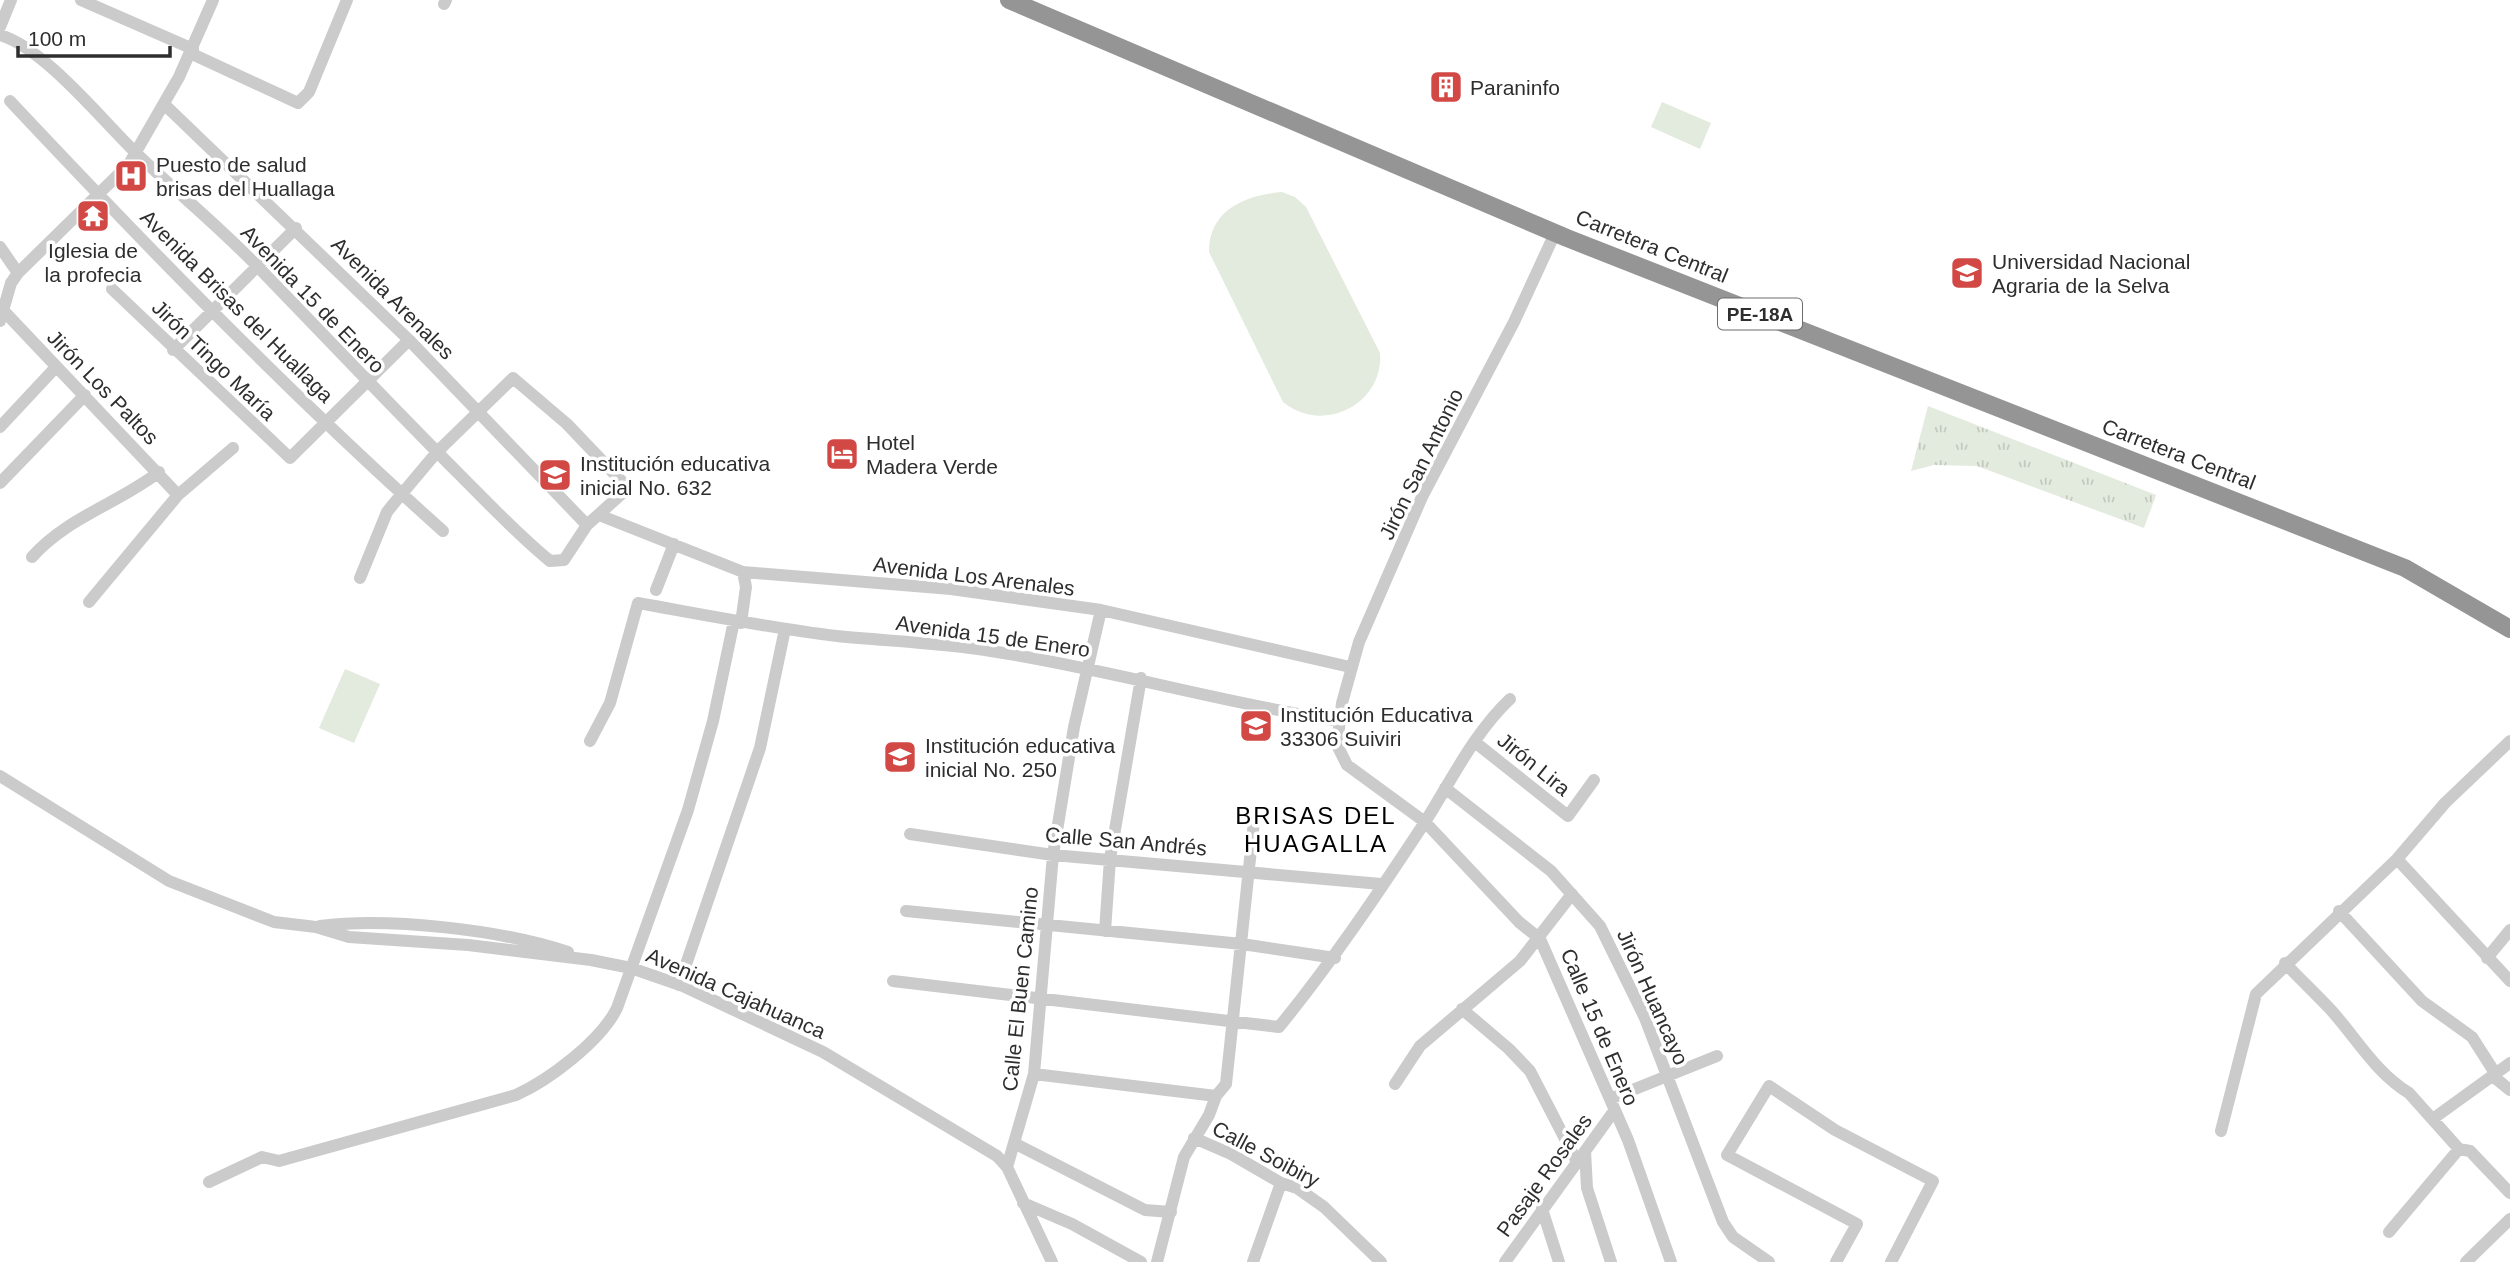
<svg xmlns="http://www.w3.org/2000/svg" width="2510" height="1262" font-family="Arial,sans-serif">
<style>
.grass{fill:url(#grass-tufts)}
.garden{fill:#e3eade}
.lines{fill:none;stroke-linecap:round;stroke-linejoin:round}
.minor{stroke:#cbcbcb;stroke-width:12}
.highway{stroke:#959595;stroke-width:18}
.labels{text-anchor:middle;dominant-baseline:central;stroke-width:7;stroke-linejoin:round;paint-order:stroke}
.shield{fill:#fff;stroke:#6d6d6d;stroke-width:2}
.shield-label{font-size:19px;font-weight:bold;fill:#2e2e2e}
.poi-label{font-size:21px;fill:#2e2e2e;stroke:#fff;text-anchor:start}
.street-label{font-size:21px;fill:#2e2e2e;stroke:#fff}
.quarter-label{font-size:24px;letter-spacing:2px;fill:#000;stroke:#fff}
</style>
<defs>
<pattern id="grass-tufts" width="24" height="20" patternUnits="userSpaceOnUse" patternTransform="scale(1.75)"><rect width="24" height="20" fill="#e3eade"/><path d="M3 7l-1-3M5 7V3M7 7l1-3M15 17l-1-3M17 17v-4M19 17l1-3" fill="none" stroke="#c3c9bf"/></pattern>
</defs>
<rect width="100%" height="100%" fill="#fff"/>
<path class="grass" d="M1928 406 2156 495 2144 528 1977 466 1934 465 1911 471Z"/>
<path class="garden" d="M1662 102 1711 123 1700 149 1651 127Z
M1282 192 1295 197 1306 207 1380 353C1384 404 1323 435 1283 402L1209 252C1209 209 1246 195 1282 192Z
M345 669 380 684 354 743 319 728Z"/>
<g class="lines">
<path class="minor" d="M81 0 193 49
M444 4 446 0
M0 27 11 0
M0 35C44 48 101 119 135 152 175 191 220 227 259 268 325 336 391 406 458 473 488 503 517 534 550 561L564 560 587 525 628 488 567 424 513 378 437 452 395 502 387 512 360 578
M190 53 298 103 309 92 347 0
M10 101C148 248 293 397 443 531
M165 105 409 340 587 525
M1556 231 1514 322 1422 497 1359 642 1342 703 1337 745 1347 765 1425 822 1519 922 1540 939 1628 1140 1671 1262
M0 247 18 273
M112 289 290 458 409 340
M0 307 178 495
M0 321 11 283 18 273 129 164 179 77 213 0
M173 350 296 228
M0 427 56 367
M0 483 85 395
M599 515 743 572 951 589 1101 610 1350 667
M32 557C66 518 119 503 159 472
M656 590 674 544
M89 602 178 495 233 448
M741 623 746 587 743 572
M590 741 610 703 638 603C705 615 770 628 837 636 888 641 940 643 991 651 1108 669 1222 703 1339 721
M1476 743 1568 816 1594 780
M0 776 169 881 274 922 316 927 349 937 468 945 591 960 631 968 683 986 823 1052 997 1156 1007 1167 1052 1262
M1445 788 1551 871 1600 926 1645 1018 1723 1222 1733 1237 1769 1262
M910 834 1053 855 1381 884
M2397 859 2510 981
M906 911 1242 944 1335 958
M2339 911 2422 1001 2472 1037 2495 1073 2494 1077 2510 1090
M320 926C389 917 502 930 568 952
M1105 931 1110 859 1141 678
M2487 958 2510 930
M2285 963C2300 979 2316 994 2331 1010 2357 1039 2376 1073 2409 1093L2459 1149 2470 1151 2510 1193
M893 981 1279 1027C1332 962 1379 892 1425 822 1451 781 1474 733 1510 699
M679 985 760 748 785 629
M1462 1009 1509 1049 1530 1071 1577 1162
M1034 1074 1216 1096
M1395 1084 1420 1046 1520 961 1572 894
M1610 1099 1717 1056
M2434 1118 2510 1063
M2221 1131 2256 994 2397 859 2445 803 2510 741
M1194 1138 1231 1154 1281 1183 1297 1188 1324 1207 1381 1262
M1014 1143 1145 1210 1171 1212
M1585 1151 1587 1188 1611 1262
M1007 1167 1034 1074 1053 855 1074 727 1101 610
M209 1182 262 1157 279 1161 516 1095C549 1080 601 1041 617 1008L688 810 713 721 734 621
M1023 1203 1072 1224 1141 1262
M1542 1209 1559 1262
M2389 1232 2459 1149
M1157 1262 1184 1157 1209 1115 1216 1096 1226 1084 1255 812
M1253 1262 1281 1183
M1505 1262 1614 1111
M1836 1262 1857 1224 1727 1155 1769 1086 1835 1130 1933 1181 1891 1262
M2466 1262 2510 1219"/>
<path class="highway" d="M1009 0 1567 238 2405 568 2510 629"/>
</g>
<defs>
<symbol id="building-square" viewBox="-11 -11 22 22"><rect x="-9" y="-9" width="18" height="18" rx="4" fill="#d14845" stroke="#fff"/><path d="M-4-6H4V6H1V3H-1V6H-4ZM-2.5-4.3h1.7v1.8h-1.7ZM.8-4.3h1.7v1.8H.8ZM-2.5-1h1.7V.8h-1.7ZM.8-1h1.7V.8H.8Z" fill="#fff"/></symbol>
<symbol id="hospital-square" viewBox="-11 -11 22 22"><rect x="-9" y="-9" width="18" height="18" rx="4" fill="#d14845" stroke="#fff"/><path d="M-5-5h3v3.5h4V-5h3V5h-3V1.5h-4V5h-3Z" fill="#fff"/></symbol>
<symbol id="temple-square" viewBox="-11 -11 22 22"><rect x="-9" y="-9" width="18" height="18" rx="4" fill="#d14845" stroke="#fff"/><path d="M0-6L5-2H3V0L6.5 2.5H4V6H1.5V3h-3V6H-4V2.5H-6.5L-3 0V-2H-5Z" fill="#fff"/></symbol>
<symbol id="university-square" viewBox="-11 -11 22 22"><rect x="-9" y="-9" width="18" height="18" rx="4" fill="#d14845" stroke="#fff"/><path d="M0-5L7-2L0 1L-7-2ZM-4 1L0 2.5L4 1V4Q0 6-4 4Z" fill="#fff"/></symbol>
<symbol id="hotel-square" viewBox="-11 -11 22 22"><rect x="-9" y="-9" width="18" height="18" rx="4" fill="#d14845" stroke="#fff"/><path d="M-6-4.5h1.5V1H6V5H4.5V3h-9V5H-6ZM-4 0a1.8 1.8 0 1 1 3.6 0ZM.5 0V-2.5h3Q6-2.5 6 0Z" fill="#fff"/></symbol>
<symbol id="school-square" viewBox="-11 -11 22 22"><rect x="-9" y="-9" width="18" height="18" rx="4" fill="#d14845" stroke="#fff"/><path d="M0-5L7-2L0 1L-7-2ZM-4 1L0 2.5L4 1V4Q0 6-4 4Z" fill="#fff"/></symbol>
</defs>
<g fill-rule="evenodd">
<use href="#building-square" x="1427" y="68" width="38" height="38"/>
<use href="#hospital-square" x="112" y="157" width="38" height="38"/>
<use href="#temple-square" x="74" y="197" width="38" height="38"/>
<use href="#university-square" x="1948" y="254" width="38" height="38"/>
<use href="#hotel-square" x="823" y="435" width="38" height="38"/>
<use href="#school-square" x="536" y="456" width="38" height="38"/>
<use href="#school-square" x="1237" y="707" width="38" height="38"/>
<use href="#school-square" x="881" y="738" width="38" height="38"/>
</g>
<g class="labels">
<rect class="shield" x="1718" y="298.5" width="84" height="31" rx="5"/>
<g class="shield-label">
<text x="1760" y="314">PE-18A</text>
</g>
<g class="poi-label">
<text x="1470" y="87">Paraninfo</text>
<text x="156" y="164">Puesto de salud<tspan x="156" dy="24">brisas del Huallaga</tspan></text>
<text x="93" y="250" text-anchor="middle">Iglesia de<tspan x="93" dy="24">la profecia</tspan></text>
<text x="1992" y="261">Universidad Nacional<tspan x="1992" dy="24">Agraria de la Selva</tspan></text>
<text x="866" y="442">Hotel<tspan x="866" dy="24">Madera Verde</tspan></text>
<text x="580" y="463">Institución educativa<tspan x="580" dy="24">inicial No. 632</tspan></text>
<text x="1280" y="714">Institución Educativa<tspan x="1280" dy="24">33306 Suiviri</tspan></text>
<text x="925" y="745">Institución educativa<tspan x="925" dy="24">inicial No. 250</tspan></text>
</g>
<g class="street-label">
<text transform="translate(1652 246) rotate(22)">Carretera Central</text>
<text transform="translate(393 298) rotate(45)">Avenida Arenales</text>
<text transform="translate(313 299) rotate(46)">Avenida 15 de Enero</text>
<text transform="translate(237 306) rotate(45)">Avenida Brisas del Huallaga</text>
<text transform="translate(214 360) rotate(44)">Jirón Tingo María</text>
<text transform="translate(103 387) rotate(46)">Jirón Los Paltos</text>
<text transform="translate(2179 454) rotate(21)">Carretera Central</text>
<text transform="translate(1421 464) rotate(-64)">Jirón San Antonio</text>
<text transform="translate(974 576) rotate(7)">Avenida Los Arenales</text>
<text transform="translate(993 636) rotate(8)">Avenida 15 de Enero</text>
<text transform="translate(1534 764) rotate(39)">Jirón Lira</text>
<text transform="translate(1126 841) rotate(5)">Calle San Andrés</text>
<text transform="translate(1020 989) rotate(-84)">Calle El Buen Camino</text>
<text transform="translate(736 993) rotate(24)">Avenida Cajahuanca</text>
<text transform="translate(1653 997) rotate(66)">Jirón Huancayo</text>
<text transform="translate(1600 1027) rotate(67)">Calle 15 de Enero</text>
<text transform="translate(1266 1154) rotate(28)">Calle Soibiry</text>
<text transform="translate(1544 1175) rotate(-54)">Pasaje Rosales</text>
</g>
<g class="quarter-label">
<text x="1316" y="815">BRISAS DEL<tspan x="1316" dy="28">HUAGALLA</tspan></text>
</g>
</g>
<path d="M18 46v10h152v-10" fill="none" stroke="#2e2e2e" stroke-width="3.5"/>
<text x="28" y="46" font-size="21" fill="#2e2e2e" stroke="#ffffff" stroke-width="5" paint-order="stroke">100 m</text>
</svg>
